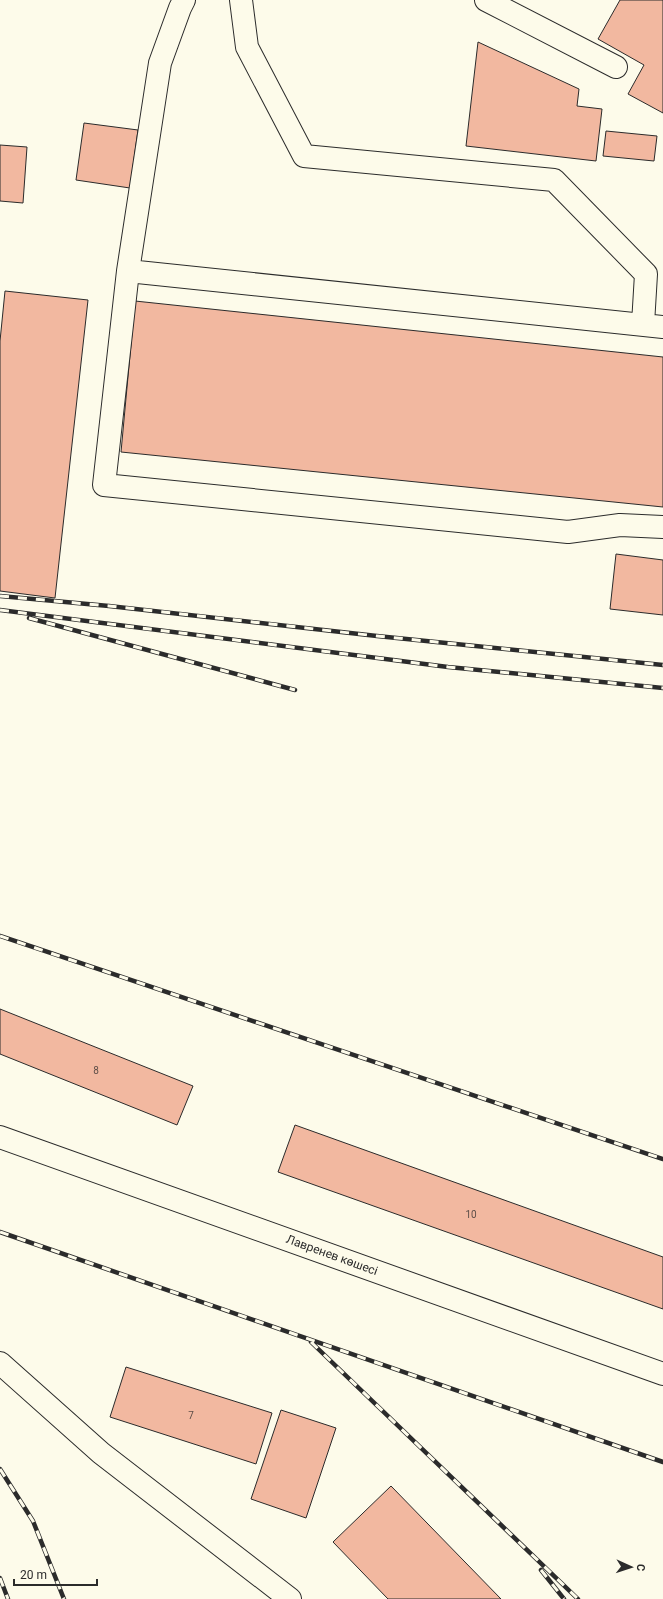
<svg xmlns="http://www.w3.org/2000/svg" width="663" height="1599" font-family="Roboto,sans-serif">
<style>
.building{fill:#f2b8a0;stroke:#2b2b2b}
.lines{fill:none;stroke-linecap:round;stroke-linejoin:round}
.minor-casing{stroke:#2b2b2b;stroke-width:24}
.major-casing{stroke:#2b2b2b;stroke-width:24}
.minor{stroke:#fdfbea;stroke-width:22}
.major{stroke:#fdfbea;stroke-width:22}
.rail-casing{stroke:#2b2b2b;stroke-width:4.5}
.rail{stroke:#fdfbea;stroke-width:3;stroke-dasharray:9;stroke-linecap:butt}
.labels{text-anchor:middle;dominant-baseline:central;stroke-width:3;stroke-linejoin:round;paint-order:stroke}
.number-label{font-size:10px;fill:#5d4e48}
.street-label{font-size:12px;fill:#2b2b2b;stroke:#fdfbea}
</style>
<rect width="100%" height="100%" fill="#fdfbea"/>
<path class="building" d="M620 0H663V113L628 94 644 65 598 39Z
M478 42 579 89 577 106 602 109 596 161 466 146Z
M84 123 138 130 130 188 76 180Z
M606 131 657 136 654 161 603 156Z
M0 145 27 147 23 203 0 201Z
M5 291 88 300 55 598 0 591V341Z
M135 301 663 357V507L121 452Z
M616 554 663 560V615L610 609Z
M0 1009 193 1086 177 1125 0 1054Z
M295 1125 663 1257V1309L278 1172Z
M126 1367 272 1413 256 1464 110 1417Z
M281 1410 336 1428 306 1518 251 1499Z
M391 1486 501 1599H388L333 1542Z"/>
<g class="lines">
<defs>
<path id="minor" d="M184 0 180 8 160 63 128 271 104 485 568 532 620 525 663 527
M241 0 247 47 304 156 554 180 646 274 643 324
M486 0 616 67
M128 271 663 327
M0 1363 101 1453 290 1599"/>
<path id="major" d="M0 1137 663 1374"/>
</defs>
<use href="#minor" class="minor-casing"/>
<use href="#major" class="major-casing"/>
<use href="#minor" class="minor"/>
<use href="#major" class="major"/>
<defs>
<path id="rail" d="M0 596 109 606 377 636 663 665
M0 610 448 667 663 688
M29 618 295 690
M0 936 663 1159
M0 1232 663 1462
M311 1342 578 1599
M0 1469 33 1521 64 1599
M541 1570 564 1599
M0 1578 8 1599"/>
</defs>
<use href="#rail" class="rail-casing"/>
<use href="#rail" class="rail"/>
</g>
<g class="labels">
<g class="number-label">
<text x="96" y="1070">8</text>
<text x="471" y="1214">10</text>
<text x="191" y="1415">7</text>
</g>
<g class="street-label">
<text transform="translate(332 1255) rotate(20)">Лавренев көшесі</text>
</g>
</g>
<g transform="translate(631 1567) rotate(93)" stroke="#fdfbea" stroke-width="3" paint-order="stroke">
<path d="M0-3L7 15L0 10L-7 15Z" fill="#2b2b2b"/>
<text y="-6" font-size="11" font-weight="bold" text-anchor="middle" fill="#2b2b2b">С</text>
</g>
<path d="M14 1579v6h83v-6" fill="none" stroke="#2b2b2b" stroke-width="2"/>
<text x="20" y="1579" font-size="12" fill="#2b2b2b" stroke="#fdfbea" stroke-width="3" paint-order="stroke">20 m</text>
</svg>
